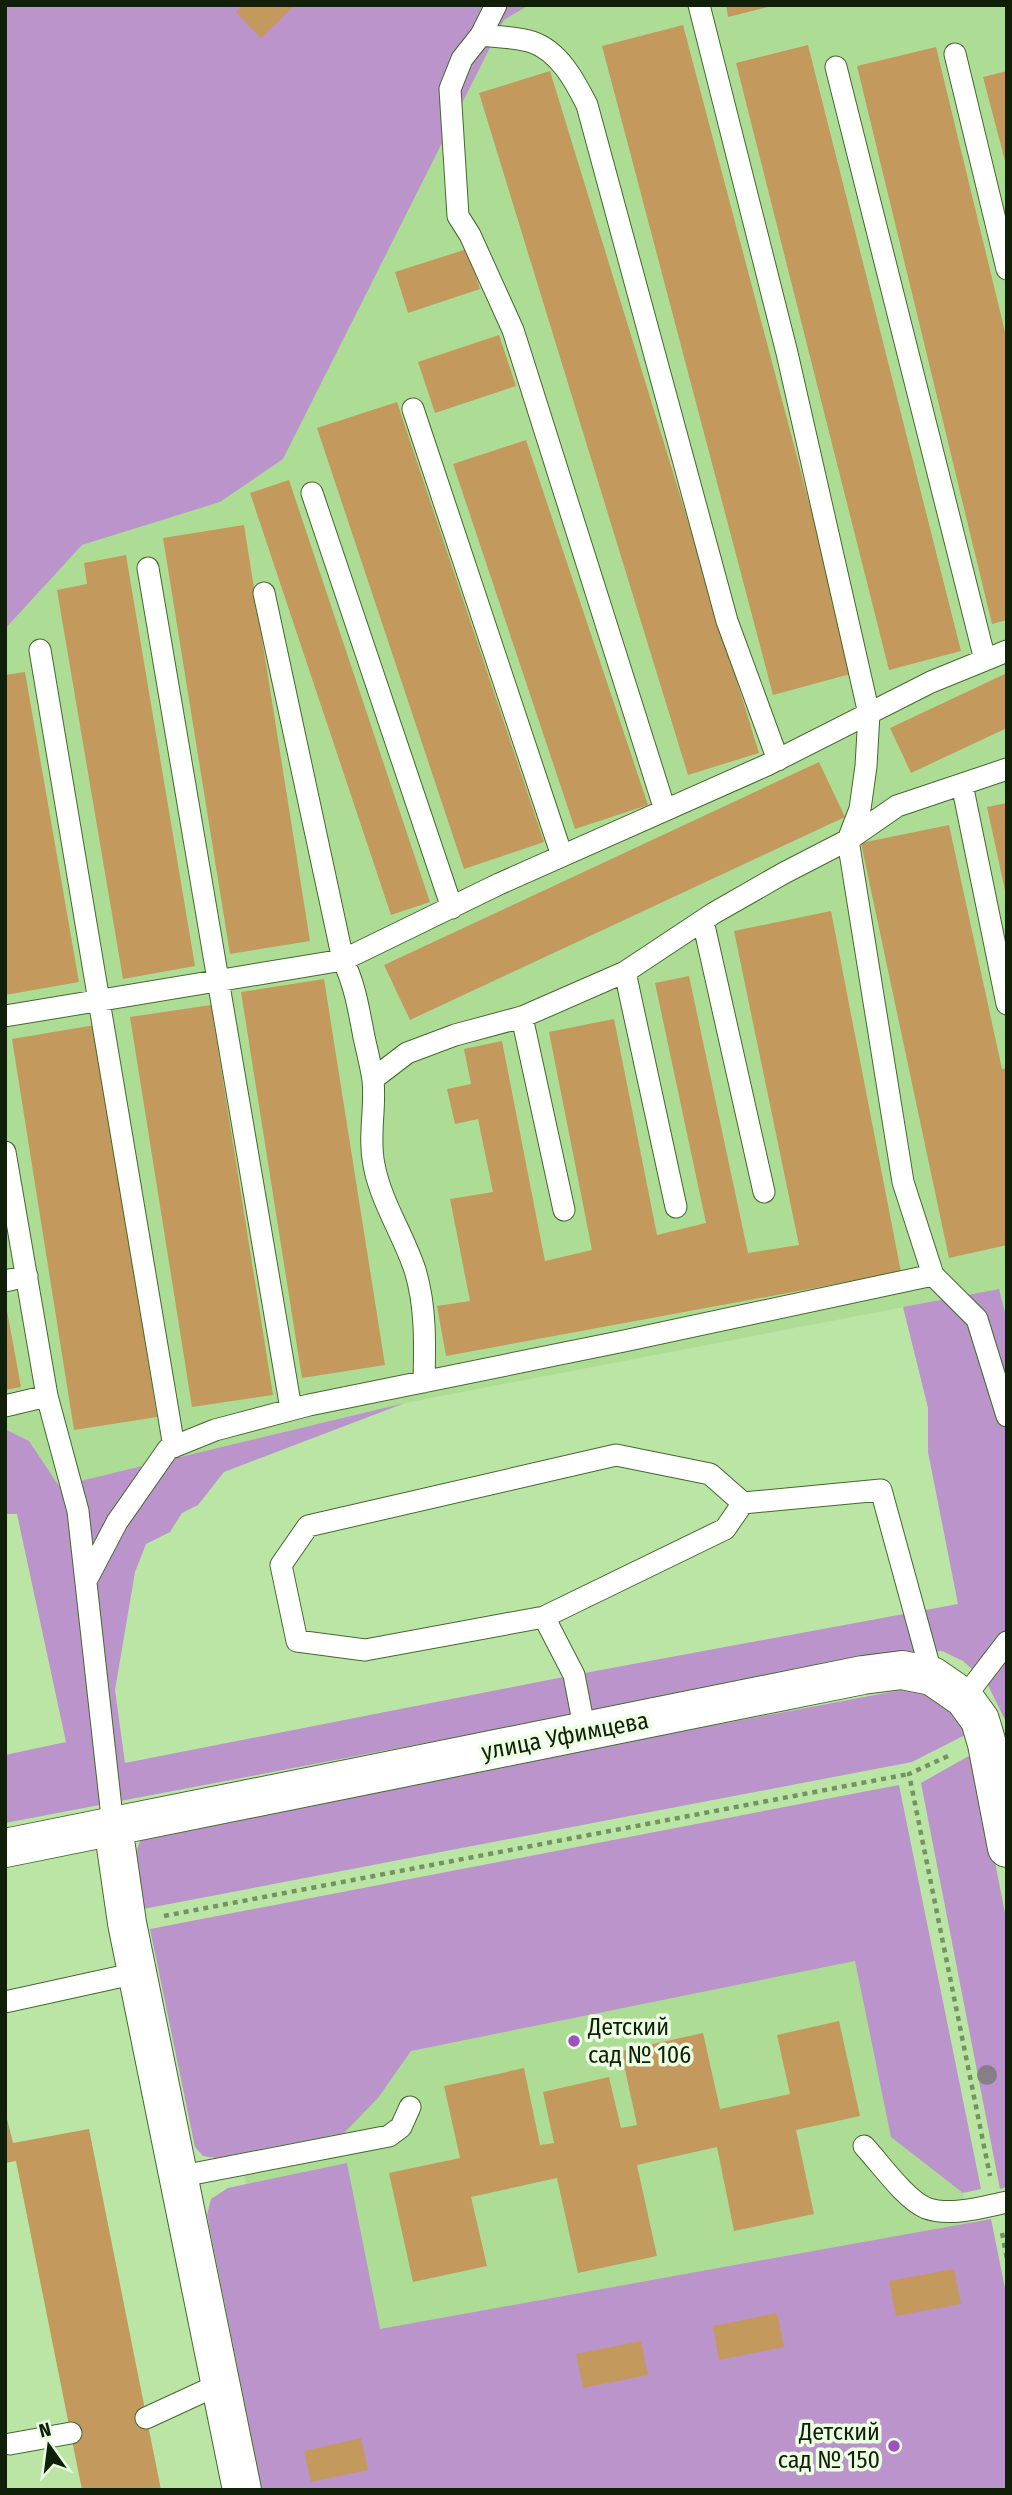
<svg xmlns="http://www.w3.org/2000/svg" width="1012" height="2495" font-family="'Fira Sans Condensed',sans-serif">
<style>
.built{fill:#addd95}
.green{fill:#bb94cc}
.building{fill:#c4995d}
.lines{fill:none;stroke-linecap:round;stroke-linejoin:round}
.service-casing{stroke:#43692d;stroke-width:23}
.minor-casing{stroke:#43692d;stroke-width:40}
.path{stroke:#749363;stroke-width:4.5;stroke-dasharray:5 5;stroke-linecap:butt}
.service{stroke:#fff;stroke-width:21}
.minor{stroke:#fff;stroke-width:38}
.tree{fill:#867f87}
.poi-dot{fill:#a050c0;stroke:#ecfee3;stroke-width:2.5}
.labels{text-anchor:middle;dominant-baseline:central;stroke-width:7;stroke-linejoin:round;paint-order:stroke}
.street-label{font-size:24px;fill:#101f07;stroke:#ecfee3}
.poi-label{font-size:24px;fill:#101f07;stroke:#ecfee3;text-anchor:start}
</style>
<rect width="100%" height="100%" fill="#bae5a4"/>
<path class="built" d="M529 5H1007V1320L998 1289 405 1403 59 1486 29 1441 5 1429V629L82 545 220 502 283 458 504 20Z
M878 1801 990 2320 292 2426 197 1927Z"/>
<path class="green" d="M5 5H529L504 20 283 459 220 502 82 545 5 629Z
M999 1289 1007 1320V1724L987 1683 963 1661 942 1651 886 1655 5 1823V1755L66 1742 17 1514H5V1429L29 1441 59 1486 405 1403 224 1472 198 1505 182 1513 170 1532 146 1544 135 1572 115 1690 125 1763 574 1675 958 1604 928 1452V1408L903 1307Z
M912 1688C934 1698 958 1710 967 1734L912 1762 143 1909 136 1852 140 1841 152 1831Z
M974 1755 1007 1923V2187L1000 2189 921 1783 967 1757Z
M899 1785 981 2189 963 2193 891 2137 855 1961 411 2051 378 2098 344 2133 216 2158 203 2156 195 2147 150 1929Z
M347 2163 380 2329 991 2219 1007 2298V2490H262L207 2215 211 2199 228 2188Z"/>
<path class="building" d="M243 5H295L261 38 236 12Z
M726 5H772V6L728 17Z
M683 25 854 673 773 695 602 46Z
M808 45 961 651 889 670 736 63Z
M936 47 1007 340V620L992 624 857 66Z
M550 71 759 753 688 775 479 93Z
M1007 71V165H1006L983 77Z
M467 249 480 289 408 313 395 272Z
M499 335 516 386 435 413 418 362Z
M397 402 544 842 464 869 317 428Z
M526 440 648 805 575 829 453 464Z
M289 480 430 902 391 915 250 493Z
M244 525 310 941 230 954 163 538Z
M126 555 195 966 123 979 57 590 87 584 84 563Z
M25 672 79 982 5 995V675Z
M1007 673V728L911 773 890 728Z
M819 762 845 817 410 1020 384 965Z
M1007 803V894L1006 895 987 807Z
M949 825 1002 1069 1007 1068V1245L949 1258 861 843Z
M831 911 901 1272 446 1356 437 1306 470 1301 450 1199 493 1192 478 1119 455 1124 447 1089 471 1084 464 1049 502 1041 545 1261 592 1250 549 1032 614 1019 657 1235 706 1223 655 983 689 976 748 1253 799 1245 734 931Z
M324 979 385 1365 302 1378 241 992Z
M211 1005 273 1395 192 1407 130 1017Z
M95 1025 157 1417 74 1430 12 1039Z
M5 1300 21 1387 5 1390Z
M839 2021 860 2116 796 2130 814 2214 734 2231 717 2147 637 2165 657 2256 578 2273 557 2178 471 2197 487 2266 413 2282 389 2173 460 2158 444 2086 524 2068 540 2145 554 2143 543 2092 609 2077 621 2128 637 2125 621 2051 703 2033 720 2109 790 2094 777 2035Z
M5 2111 13 2143 89 2129 161 2490H82L16 2161 5 2163Z
M954 2269 961 2304 896 2316 889 2281Z
M777 2313 784 2347 719 2360 713 2326Z
M641 2341 648 2375 583 2388 576 2354Z
M361 2438 368 2470 311 2482 304 2451Z"/>
<g class="lines">
<defs>
<path id="service" d="M496 5 481 35 462 59 450 89 458 216 470 235 513 330 665 810
M699 5 787 353 869 714 866 766 860 809 848 840 903 1182 933 1275 977 1319 1007 1416
M481 35C497 37 517 37 532 42 559 51 575 81 587 105L727 621 778 760
M955 54 1007 269
M836 67 985 660
M413 409 562 856
M312 493 452 908
M148 568 291 1409
M264 593 343 960C355 985 359 1011 364 1037 367 1051 371 1066 373 1080 376 1109 368 1136 374 1165 381 1202 403 1234 415 1270 426 1306 425 1344 424 1382
M40 650 174 1447
M962 784 1007 1004
M703 921 764 1192
M625 972 676 1207
M5 1016 343 960 499 884 767 765 931 682 1007 651
M522 1017 564 1210
M373 1079 407 1053 455 1035 522 1017 625 972 714 913 784 873 848 840 897 806 1007 769
M5 1152 47 1396 78 1511 113 1826
M5 1281 27 1276
M5 1406 47 1396
M86 1581 117 1522 168 1449 215 1430 309 1405 624 1341 933 1275
M544 1617 725 1529 743 1503
M964 1698 1007 1642
M585 1732 574 1675 544 1617 365 1650 297 1641 281 1565 308 1526 616 1455 710 1474 743 1503 881 1490 932 1676
M5 2002 137 1973
M864 2146C880 2163 905 2199 926 2208 950 2217 983 2207 1007 2202
M177 2177 389 2136 401 2127 410 2107
M146 2418 222 2383
M10 2444 71 2433"/>
<path id="minor" d="M113 1826 127 1923 242 2490
M5 1848 863 1675 902 1670 932 1676 964 1698 980 1720 987 1744 1007 1848"/>
</defs>
<use href="#service" class="service-casing"/>
<use href="#minor" class="minor-casing"/>
<path class="path" d="M948 1756 909 1774 990 2176
M164 1916 909 1774
M1002 2233 1007 2259"/>
<use href="#service" class="service"/>
<use href="#minor" class="minor"/>
</g>
<circle class="tree" cx="987" cy="2075" r="10"/>
<g class="poi-dot">
<circle cx="574" cy="2041" r="7"/>
<circle cx="894" cy="2446" r="7"/>
</g>
<g class="labels">
<g class="street-label">
<text transform="translate(565 1736) rotate(-11)">улица Уфимцева</text>
</g>
<g class="poi-label">
<text x="588" y="2027">Детский<tspan x="588" dy="28">сад № 106</tspan></text>
<text x="880" y="2432" text-anchor="end">Детский<tspan x="880" dy="28">сад № 150</tspan></text>
</g>
</g>
<rect width="1012" height="2495" fill="none" stroke="#101f07" stroke-width="14"/>
<g transform="translate(49 2446) rotate(346)" stroke="#ecfee3" stroke-width="5" paint-order="stroke">
<path d="M0-5L12 26L0 18L-12 26Z" fill="#101f07"/>
<text y="-10" font-size="19" font-weight="bold" text-anchor="middle" fill="#101f07">N</text>
</g>
</svg>
